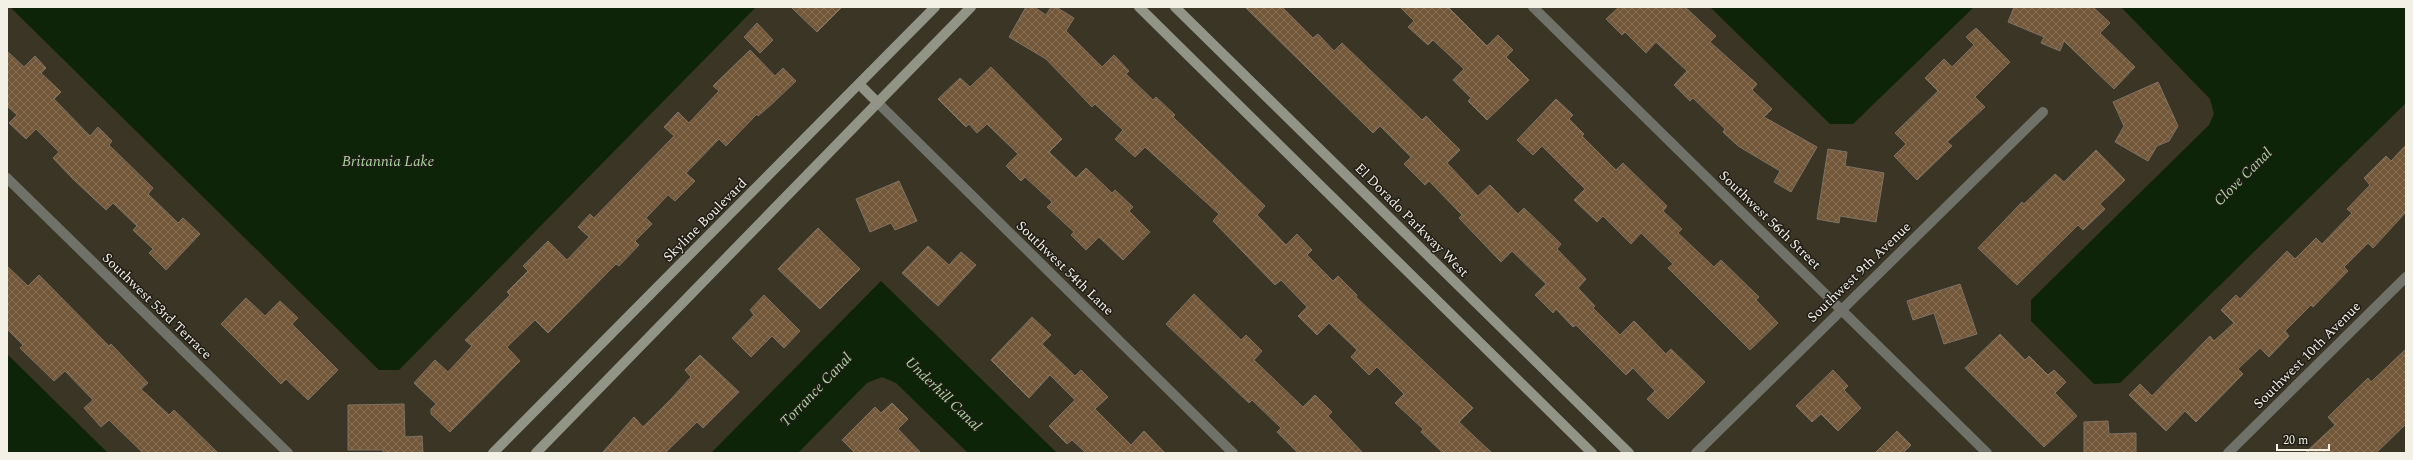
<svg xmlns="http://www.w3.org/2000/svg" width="2413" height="460" font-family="Spectral,serif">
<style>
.water{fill:#0e2408}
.building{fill:url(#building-cross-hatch);stroke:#7f7264}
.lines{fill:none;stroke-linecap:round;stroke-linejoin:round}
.street{stroke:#70726a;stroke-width:10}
.secondary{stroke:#919487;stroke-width:10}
.labels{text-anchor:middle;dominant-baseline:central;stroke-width:3;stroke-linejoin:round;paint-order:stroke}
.street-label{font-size:14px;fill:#f3f0e6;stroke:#1f1d16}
.water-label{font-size:15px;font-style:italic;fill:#a8d49e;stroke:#1f1d16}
</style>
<defs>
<pattern id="building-cross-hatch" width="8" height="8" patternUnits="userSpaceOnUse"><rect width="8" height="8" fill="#725739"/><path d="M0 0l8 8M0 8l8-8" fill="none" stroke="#876f56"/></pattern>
</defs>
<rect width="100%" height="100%" fill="#3a3525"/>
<path class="water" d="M10 7H756L399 370H379Z
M1710 7H1974L1853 124H1830Z
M2121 7H2406V103L2120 383 2094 384 2031 321V300L2209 125 2214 114 2210 99Z
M881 281 1057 453H968L896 383 882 377 867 383 798 453H711Z
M7 354 108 453H7Z"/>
<path class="building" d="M791 7H842L817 32Z
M1026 7H1034L1046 15 1051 7H1056L1074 18 1066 31 1102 67 1114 55 1129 71 1126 74 1153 100 1156 97 1175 115 1173 117 1265 206 1257 215 1286 245 1297 234 1312 250 1307 255 1333 281 1338 276 1357 295 1356 297 1473 408 1459 422 1492 453H1443L1421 432 1423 429 1395 403 1404 394 1377 367 1369 375 1351 357 1357 350 1329 323 1317 335 1298 316 1307 307 1281 280 1275 285 1213 221 1219 214 1145 147 1135 157 1115 139 1123 130 1095 104 1092 107 1046 59 1009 37Z
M1245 7H1282L1313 38 1318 34 1334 51 1342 43 1422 120 1426 116 1460 150 1447 163 1478 196 1490 185 1518 214 1524 208 1561 244 1557 249 1586 279 1578 288 1595 306 1593 308 1620 335 1634 321 1666 354 1671 349 1705 382 1668 419 1647 399 1655 391 1633 368 1626 375 1576 325 1573 327 1556 309 1553 313 1535 295 1546 284 1512 251 1501 262 1459 218 1462 215 1429 181 1425 185 1404 164 1411 157 1380 126 1373 133Z
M1400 7H1448L1487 46 1498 35 1513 50 1506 57 1529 80 1487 120 1468 101 1471 98 1453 80 1464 69 1433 40 1428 45 1408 27 1414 21Z
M1619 7H1685L1716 36 1710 42 1757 84 1752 90 1772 109 1764 117 1817 147 1791 192 1774 182 1780 171 1738 146 1723 132 1725 129 1693 98 1690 101 1674 85 1687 71 1656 42 1646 53 1625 32 1622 35 1606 19Z
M2014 7H2093L2110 23 2100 33 2135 67 2114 89 2064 41 2060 51 2041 43 2044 37 2008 22Z
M757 23 773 40 760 53 744 37Z
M1976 28 2010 62 1975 97 1985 107 1947 142 1952 146 1917 180 1894 156 1906 144 1895 133 1938 91 1925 78 1944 59 1952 67 1974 45 1966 37Z
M750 50 775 76 783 68 796 81 773 103 758 116 757 114 726 146 719 139 686 173 695 181 675 201 668 195 646 218 652 224 635 241 639 245 619 266 616 264 548 333 535 320 507 347 520 361 450 432 431 414V409L436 404 414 383 435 360 448 372 472 346 465 340 510 295 507 292 528 271 523 266 548 241 567 260 589 237 578 227 590 214 594 218 674 136 664 127 678 112 689 123 719 91 713 86Z
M7 51 24 67 35 56 46 68 41 73 61 92 54 99 90 136 98 127 112 141 109 145 153 188 148 194 178 223 183 218 200 234 166 270 149 253 153 249 133 230 137 226 113 203 106 210 73 179 53 158 59 152 36 129 26 139 9 123 17 115 7 106Z
M991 67 1062 139 1049 152 1076 178 1086 168 1112 193 1115 190 1133 207 1129 211 1150 232 1123 260 1099 237 1086 250 1071 235 1074 232 1047 207 1052 202 1025 177 1021 181 1006 166 1018 154 987 124 977 133 969 124 966 127 938 99 960 78 970 87Z
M2158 82 2178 126 2169 141 2157 146 2148 161 2115 142 2124 126 2113 102Z
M1556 99 1573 115 1569 119 1584 134 1582 136 1616 170 1623 163 1667 206 1663 211 1682 229 1678 233 1714 267 1721 260 1759 297 1756 300 1778 323 1750 350 1668 268 1673 264 1641 233 1631 244 1603 216 1597 222 1574 200 1585 189 1542 146 1533 155 1517 140Z
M2406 145V212L2373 248 2368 243 2344 267 2348 271 2313 307 2311 305 2285 331 2289 336 2269 357 2260 348 2238 369 2243 374 2196 422 2185 411 2166 431 2129 395 2140 384 2152 396 2210 336 2214 341 2234 323 2221 310 2236 295 2240 299 2287 251 2295 259 2316 238 2322 244 2352 213 2347 209 2370 185 2364 178 2386 156 2391 161Z
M1828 149 1847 152 1845 166 1884 173 1876 222 1840 216 1839 223 1817 219Z
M2096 150 2125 180 2100 204 2105 209 2083 230 2078 225 2017 285 1978 248 2022 202 2024 204 2055 174 2064 182Z
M899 181 917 221 895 230 891 223 870 232 856 199Z
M818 228 860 269 820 309 778 269Z
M928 246 949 265 961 252 976 265 938 306 902 273Z
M7 266 28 286 39 275 109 346 111 344 148 383 141 389 169 415 174 410 218 453H143L109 420 101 427 84 408 93 400 65 371 54 381 20 348 23 345 7 329Z
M1960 284 1977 334 1944 344 1934 313 1913 320 1907 301Z
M1194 294 1241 340 1246 335 1262 351 1254 360 1303 407 1315 395 1332 412 1328 416 1363 453H1298L1277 432 1281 428 1252 400 1249 403 1166 324Z
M764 295 800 331 784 348 772 336 751 357 732 338 754 315 750 310Z
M246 298 265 316 280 301 298 318 292 324 338 370 308 400 286 379 281 384 221 324Z
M1032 317 1051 335 1042 344 1075 376 1081 370 1108 397 1095 409 1131 445 1144 431 1165 453H1086L1072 440 1067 444 1049 426 1075 400 1050 375 1029 398 991 360Z
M2000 334 2025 360 2029 356 2048 375 2054 370 2066 382 2055 393 2077 416 2044 447 1965 368Z
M2406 349V424L2376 453H2305L2335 425 2328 417 2368 378 2371 382Z
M700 355 739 392 703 428 697 422 665 453H602L634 417 643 427 672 398 691 377 685 370Z
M1833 370 1848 386 1844 390 1861 408 1838 431 1821 414 1812 422 1796 406Z
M892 403 908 419 898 429 921 453H855L842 440 875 407 881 413Z
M404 404 405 437 422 436 423 453H383V450H348V405Z
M2108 421 2109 434 2136 433V453H2084V422Z
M1897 431 1911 445 1903 453H1875Z"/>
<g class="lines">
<path class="street" d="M1533 7 1987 453
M877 102 1233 453
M7 178 288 453
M1696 453 2043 112
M2228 453 2406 277"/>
<path class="secondary" d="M1139 7 1592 453
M1175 7 1629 453
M859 84 877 102
M493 453 935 7
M536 453 971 7"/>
</g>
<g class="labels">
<g class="street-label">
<text transform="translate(705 220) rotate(-45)">Skyline Boulevard</text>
<text transform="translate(1412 220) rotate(45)">El Dorado Parkway West</text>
<text transform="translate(1770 220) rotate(44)">Southwest 56th Street</text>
<text transform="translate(1065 268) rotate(44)">Southwest 54th Lane</text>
<text transform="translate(1859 272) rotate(-44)">Southwest 9th Avenue</text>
<text transform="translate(157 306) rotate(44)">Southwest 53rd Terrace</text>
<text transform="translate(2307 355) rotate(-45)">Southwest 10th Avenue</text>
</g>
<g class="water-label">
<text x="388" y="161">Britannia Lake</text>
<text transform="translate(2243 177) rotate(-45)">Clove Canal</text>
<text transform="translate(816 390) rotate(-46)">Torrance Canal</text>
<text transform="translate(943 394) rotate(44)">Underhill Canal</text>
</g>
</g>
<rect width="2413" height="460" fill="none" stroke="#f3f0e6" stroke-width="16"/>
<path d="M2277 444v6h52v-6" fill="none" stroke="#f3f0e6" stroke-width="2"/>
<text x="2283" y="444" font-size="12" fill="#f3f0e6" stroke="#1f1d16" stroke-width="3" paint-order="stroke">20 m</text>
</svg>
